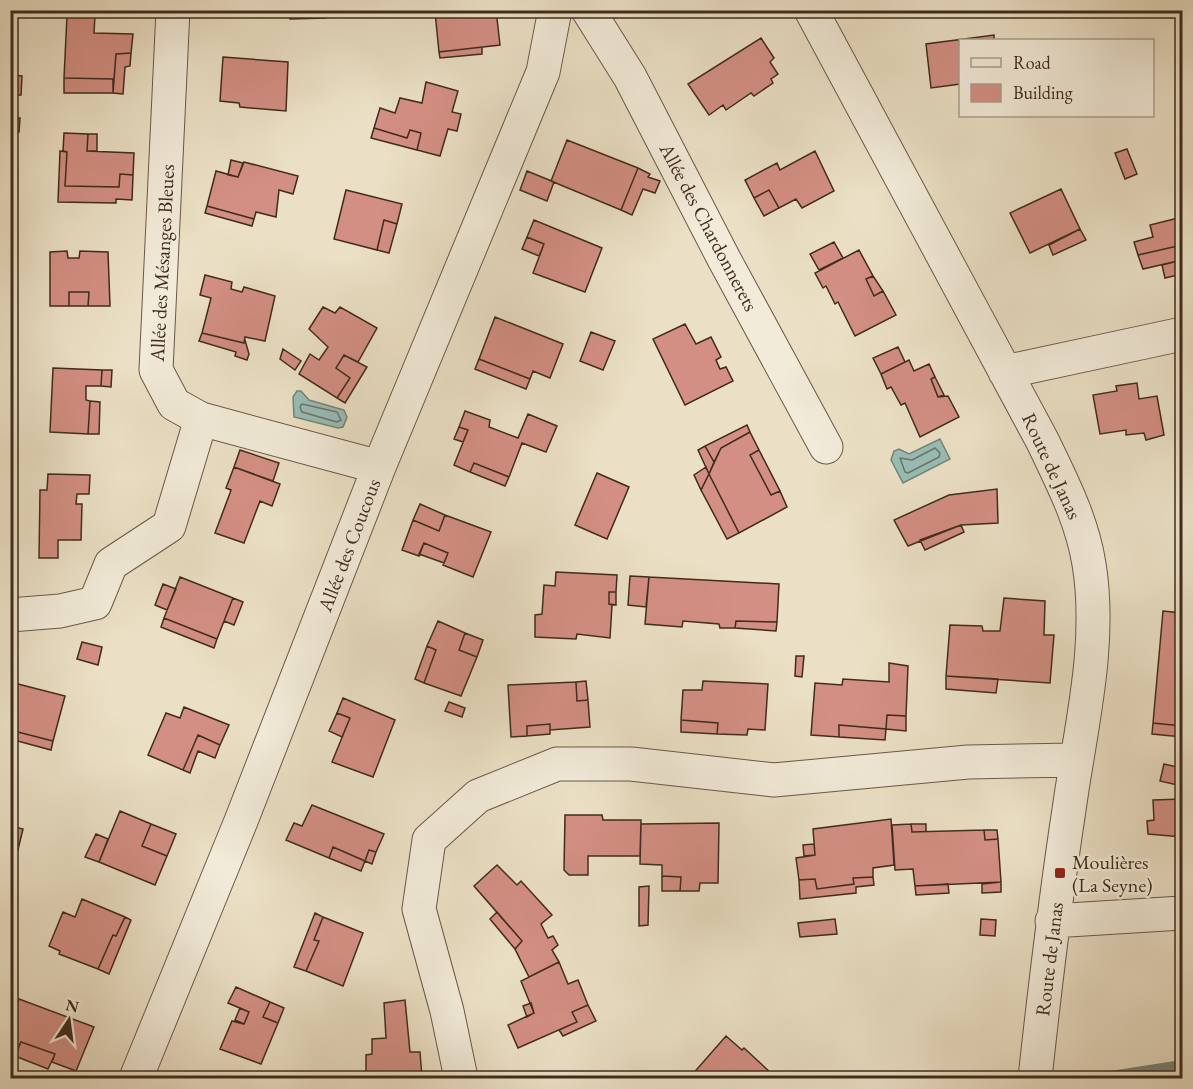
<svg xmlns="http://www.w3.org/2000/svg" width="1193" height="1089" font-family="'EB Garamond',serif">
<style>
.water{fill:#98bdb6;stroke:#75837a;stroke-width:1.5}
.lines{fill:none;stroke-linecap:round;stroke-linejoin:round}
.shore{stroke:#6c746a;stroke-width:1.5}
.stream{stroke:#75837a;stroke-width:10}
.building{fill:#d38f83;stroke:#402b1f;stroke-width:1.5}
.minor-casing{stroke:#6b5848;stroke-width:35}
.minor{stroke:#f2ebd9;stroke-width:33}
.poi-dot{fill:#8f2418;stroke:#f2ebd9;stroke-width:2}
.labels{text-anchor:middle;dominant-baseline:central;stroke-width:5;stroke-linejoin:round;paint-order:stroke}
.street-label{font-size:20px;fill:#402b1f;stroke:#f2ebd9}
.poi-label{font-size:20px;fill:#402b1f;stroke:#f2ebd9;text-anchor:start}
</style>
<rect width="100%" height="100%" fill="#ebe0c5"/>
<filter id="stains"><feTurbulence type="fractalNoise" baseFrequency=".00333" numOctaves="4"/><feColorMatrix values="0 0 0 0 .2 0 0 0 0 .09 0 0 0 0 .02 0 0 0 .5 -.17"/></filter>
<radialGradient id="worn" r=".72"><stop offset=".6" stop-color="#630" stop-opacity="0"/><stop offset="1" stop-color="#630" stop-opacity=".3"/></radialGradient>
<path class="water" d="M297 391H301L309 400 344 410 347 417 343 427 338 428 294 417 293 397Z
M940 439 950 459 903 483 891 460 894 451 899 449 909 454Z"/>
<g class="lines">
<path class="shore" d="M302 404 337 412 341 420 337 422 302 412 300 407Z
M935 448 940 453 939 457 908 473 905 472 900 458 912 460Z"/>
<path class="stream" d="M1098 1078 1182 1065"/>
</g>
<path class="building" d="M266 10H327L326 18 290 19V12Z
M455 10H496L500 45 439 52 435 12Z
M95 15 94 33 133 34 131 53 116 54 114 79 64 78 67 16Z
M994 35V40H960V84L931 88 926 44Z
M761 38 774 58 770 62 778 74 771 79 773 83 754 96 751 93 726 110 723 105 709 115 688 84Z
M482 47V54L440 58 439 52Z
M131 53 130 66 125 67 123 94 113 93 116 54Z
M223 57 288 62 286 111 240 107 239 103 220 101Z
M10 75 22 76 21 95H14L13 118H20L19 132H10Z
M64 78 113 79V93H64Z
M426 82 458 91 452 112 461 114 457 131 448 129 440 156 417 150 421 133 410 130 407 138 374 128 380 108 395 113 400 98 422 103Z
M374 128 407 138 410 130 421 133 417 150 371 138Z
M64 133 88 134 87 151 134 153 133 175 120 174 119 187 65 186 67 152 63 151Z
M88 134H97V151H87Z
M567 140 638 168 621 210 551 181Z
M1127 149 1137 174 1125 179 1115 153Z
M60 151 67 152 65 186 119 187 120 174 133 175 132 200 116 199V203L58 202Z
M815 151 834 191 802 208 796 199 779 208 769 190 754 198 745 180 777 163 780 170Z
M231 160 243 163 238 177 228 175Z
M244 162 298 176 293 194 279 190 276 217 256 212 254 219 207 206 216 171 238 177Z
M638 168 650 174 648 177 660 181 655 193 643 189 632 215 621 210Z
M527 171 554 182 547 201 520 190Z
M1061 189 1080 229 1030 253 1010 213Z
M346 190 402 204 397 224 384 220 377 250 334 239Z
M769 190 779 208 764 216 754 198Z
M207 206 254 219 252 226 205 213Z
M1182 217V245L1138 255 1134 242 1153 237 1150 225Z
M384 220 397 224 389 253 377 250Z
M534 220 602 248 585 292 533 273 544 244 527 237Z
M1080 229 1086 240 1053 255 1049 245Z
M527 237 544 244 539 256 522 249Z
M834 242 843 258 819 270 810 254Z
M1182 245V260L1143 269 1138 255Z
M859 250 873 276 866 279 874 296 883 291 896 315 855 336 838 302 835 304 826 286 823 288 815 273Z
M67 251 68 258H79L80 251 108 252 110 306H88L89 292H69V306H50V252Z
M1182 260V274L1165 278 1162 265Z
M205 275 232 282 231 289 242 292 244 287 275 296 265 341 245 337 244 343 202 333 211 298 200 295Z
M873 276 883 291 874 296 866 279Z
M69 292H89L88 306H69Z
M323 307 335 313 340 307 377 328 358 362 344 355 336 368 350 378 337 398 299 374 310 354 319 360 328 347 309 329Z
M495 317 563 344 550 378 533 371 530 379 479 359Z
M685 324 696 344 711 337 721 357 716 360 720 369 726 367 733 381 685 405 653 339Z
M591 332 615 341 603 370 580 361Z
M202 333 244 343 245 340 249 354 247 360 235 356 236 352 199 341Z
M898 347 905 362 881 374 873 358Z
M283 349 301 361 295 370 280 359Z
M344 355 367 367 345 403 337 398 350 378 336 368Z
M479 359 530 379 526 389 475 369Z
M909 360 914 371 929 364 935 377 931 379 938 397 948 396 959 417 920 437 905 403 901 405 891 387 887 389 881 374Z
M53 368 102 370 101 386H86V400L90 401 88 434 50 432Z
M102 370H112L111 387 101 386Z
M935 377 944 395 938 397 931 379Z
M1137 383 1139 399 1157 396 1164 435 1146 440 1144 433 1126 435V430L1100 434 1093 395 1117 391 1116 386Z
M90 401 100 402 99 434H88Z
M465 411 490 420 489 427 518 438 528 414 557 426 546 452 522 443 509 477 474 463 470 472 454 465 468 430 459 427Z
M747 425 750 432 721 448 714 462 705 446Z
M459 427 468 430 463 442 454 439Z
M750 432 759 450 750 455 771 495 780 491 787 507 739 533 709 474 721 448Z
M705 446 714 462 709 474 698 450Z
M240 450 279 463 273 481 234 467Z
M759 450 780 491 771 495 750 455Z
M474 463 509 477 505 486 470 472Z
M234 467 280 484 272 506 260 501 244 543 215 533 230 493 231 490 226 488Z
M706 467 709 474 701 490 694 475Z
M597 473 629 487 607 539 575 525Z
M48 474 90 475 89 494H77L76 504H82L81 540H58V558H39L40 490H47Z
M709 474 739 533 727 539 701 490Z
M997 489 998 523 961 525 908 546 894 520 949 495Z
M420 504 445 515 439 531 413 520Z
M445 515 491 532 473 577 443 565 448 553 424 543 419 556 402 550 413 520 439 531Z
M961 525 964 532 925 550 920 540Z
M424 543 448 553 444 563 419 554Z
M556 572 617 575 616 592H609V604L612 605 610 638 577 634 576 639 535 637V615L542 614 544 585 555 586Z
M630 576 649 577 646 607 628 605Z
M180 577 233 598 217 639 164 618Z
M649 577 779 584 777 622 736 621 735 628H720L719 624 683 621 682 627 645 624Z
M163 584 176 589 167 610 155 605Z
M609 592H616V605L609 604Z
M233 598 243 602 234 625 224 621Z
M1004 598 1045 601 1044 635H1054L1050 683 946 676 950 625 982 626 983 631H1000Z
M1163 611 1182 613V726L1153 723Z
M164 618 217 639 214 648 161 627Z
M438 621 465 633 459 650 477 657 461 696 424 683 436 650 427 646Z
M736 621 777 622 776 631 735 628Z
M465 633 483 640 477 657 459 650Z
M82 642 102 647 98 665 77 659Z
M427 646 436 650 424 683 415 679Z
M796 656H804L802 677 795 676Z
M889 663 908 666 906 716 887 715 886 729 839 725V737L811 735 815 683 842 685 843 679 889 682Z
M946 676 998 679 996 693 946 689Z
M586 681 588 700 577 701 576 682Z
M703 681 768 684 765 730 748 729 747 735 717 734 718 723 681 720 683 690H702Z
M576 682 577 701 588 700 590 727 550 730V724L527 726V736L511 737 508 685Z
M18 684 65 696 53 741 10 730V709Z
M343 698 395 720 373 777 332 762 350 718 337 713Z
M449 702 465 708 462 717 445 711Z
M184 707 229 725 220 745 198 735 183 770 148 755 166 713 180 718Z
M337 713 350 718 342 737 329 731Z
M887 715 906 716V731L886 729Z
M681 720 718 723 717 734 681 732Z
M1153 723 1182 726V737L1152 734Z
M550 724V734L527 736V726Z
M839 725 886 729 885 740 839 737Z
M10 730 53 741 51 750 10 739Z
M198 735 220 745 215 758 198 751 190 773 183 770Z
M1164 764 1182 768V786L1160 781Z
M1182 799V837L1148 834 1147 821 1154 820 1153 800Z
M312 805 384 834 376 852 369 850 365 861 333 847 329 858 286 840 294 823 302 826Z
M120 811 151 824 142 846 167 856 155 885 99 862Z
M565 815H602L603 820H641L640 856H588V875H569L564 870Z
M891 819 894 865 873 868V877L853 878 854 884 817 889 815 879 799 880 796 858 815 855 813 829Z
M719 823 718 883H700L699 891H680L681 877 662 876V865L640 864 641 824Z
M151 824 176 834 167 856 142 846Z
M911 824 912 832 984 830 985 840 998 839 1001 882 915 886 913 869 895 870 892 825Z
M911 824H926V832H912Z
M10 826 23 829 13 870 10 869Z
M984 830H997L998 839 985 840Z
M96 834 108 839 99 862 85 857Z
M814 844 815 855 804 856 803 845Z
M333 847 365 861 361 871 329 858Z
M369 850 376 852 372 864 365 861Z
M497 865 517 885 521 881 552 915 541 924 548 938 553 936 558 945 552 950 559 962 529 977 515 949 522 941 474 886Z
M662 876 681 877 680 891H662Z
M873 877 874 885 856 887V893L800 899 799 880 815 879 817 889 854 884 853 878Z
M1001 882V892L982 893V884Z
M948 884 949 893 916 895 915 886Z
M649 886 648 925 639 926V887Z
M82 899 125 917 116 936 113 935 98 969 59 954 60 951 49 946 63 912 75 917Z
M497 912 522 941 515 949 490 919Z
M315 913 323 917 314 940 319 941 306 971 294 967Z
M125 917 131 920 109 974 98 969 113 935 116 936Z
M323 917 363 933 343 986 306 971 319 941 314 940Z
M835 919 837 934 800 937 798 923Z
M981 919 996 920 995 936 980 935Z
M559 962 568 984 578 980 588 1005 572 1012 577 1022 518 1048 508 1025 534 1013 521 981Z
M236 987 270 1002 263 1017 278 1023 261 1064 220 1049 232 1021 244 1024 249 1012 228 1003Z
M19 999 94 1027 76 1071 52 1062 55 1054 21 1042 18 1048 10 1045V1021Z
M405 1000 410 1052H420L422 1078H366V1055L372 1054V1039L386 1038 384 1003Z
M270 1002 284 1008 278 1023 263 1017Z
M531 1003 534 1013 527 1017 523 1006Z
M588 1005 596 1021 563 1036 559 1030 577 1022 572 1012Z
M240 1008 249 1012 244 1024 235 1020Z
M726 1036 742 1050 744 1048 772 1074 767 1078H693L691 1076Z
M21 1042 55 1054 48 1069 15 1056Z"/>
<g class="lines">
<defs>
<path id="minor" d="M173 10 156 370 174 404 201 419 379 467
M588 10 630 77 724 259 826 447
M811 10 1043 442C1062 482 1082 520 1089 564 1102 643 1081 726 1070 803 1056 895 1045 986 1035 1078
M1005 372 1182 334
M10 615 60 611 95 603 111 564 169 526 201 419
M1052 921 1182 913
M136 1078 241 821 379 467 543 72 555 10
M461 1078 447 1011 419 909 429 840 478 796 557 764H631L774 780 968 762 1076 760"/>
</defs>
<use href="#minor" class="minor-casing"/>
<use href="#minor" class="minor"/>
</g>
<rect class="poi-dot" x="1054" y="867" width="12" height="12" rx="3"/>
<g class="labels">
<g class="street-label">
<text transform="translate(709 227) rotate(62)">Allée des Chardonnerets</text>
<text transform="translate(162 263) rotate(-87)">Allée des Mésanges Bleues</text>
<text transform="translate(1052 466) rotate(65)">Route de Janas</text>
<text transform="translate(349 545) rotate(-69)">Allée des Coucous</text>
<text transform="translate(1049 959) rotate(-83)">Route de Janas</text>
</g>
<g class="poi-label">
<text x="1072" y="862">Moulières<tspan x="1072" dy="23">(La Seyne)</tspan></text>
</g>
</g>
<rect width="1193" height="1089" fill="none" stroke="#ebe0c5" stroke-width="36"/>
<rect x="12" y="12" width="1169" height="1065" fill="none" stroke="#402b1f" stroke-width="3"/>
<rect x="18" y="18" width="1157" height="1053" fill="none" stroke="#402b1f" stroke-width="1.5"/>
<rect x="959" y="39" width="195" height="78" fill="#f2ebd9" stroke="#ab9e8f" stroke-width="1.5"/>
<rect x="971" y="58" width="30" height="9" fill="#f2ebd9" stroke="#ab9e8f" stroke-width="1.5"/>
<text x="1013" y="69" font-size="18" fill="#402b1f">Road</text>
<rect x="971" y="84" width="30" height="18" fill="#d38f83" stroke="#ab9e8f" stroke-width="1.5"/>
<text x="1013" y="99" font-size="18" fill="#402b1f">Building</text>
<g transform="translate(69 1020) rotate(13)" stroke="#f2ebd9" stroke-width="4.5" paint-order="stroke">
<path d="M0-4.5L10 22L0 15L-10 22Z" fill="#402b1f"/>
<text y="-9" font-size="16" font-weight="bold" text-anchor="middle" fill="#402b1f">N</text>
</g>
<rect width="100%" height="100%" filter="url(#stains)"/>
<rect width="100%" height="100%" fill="url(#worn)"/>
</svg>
